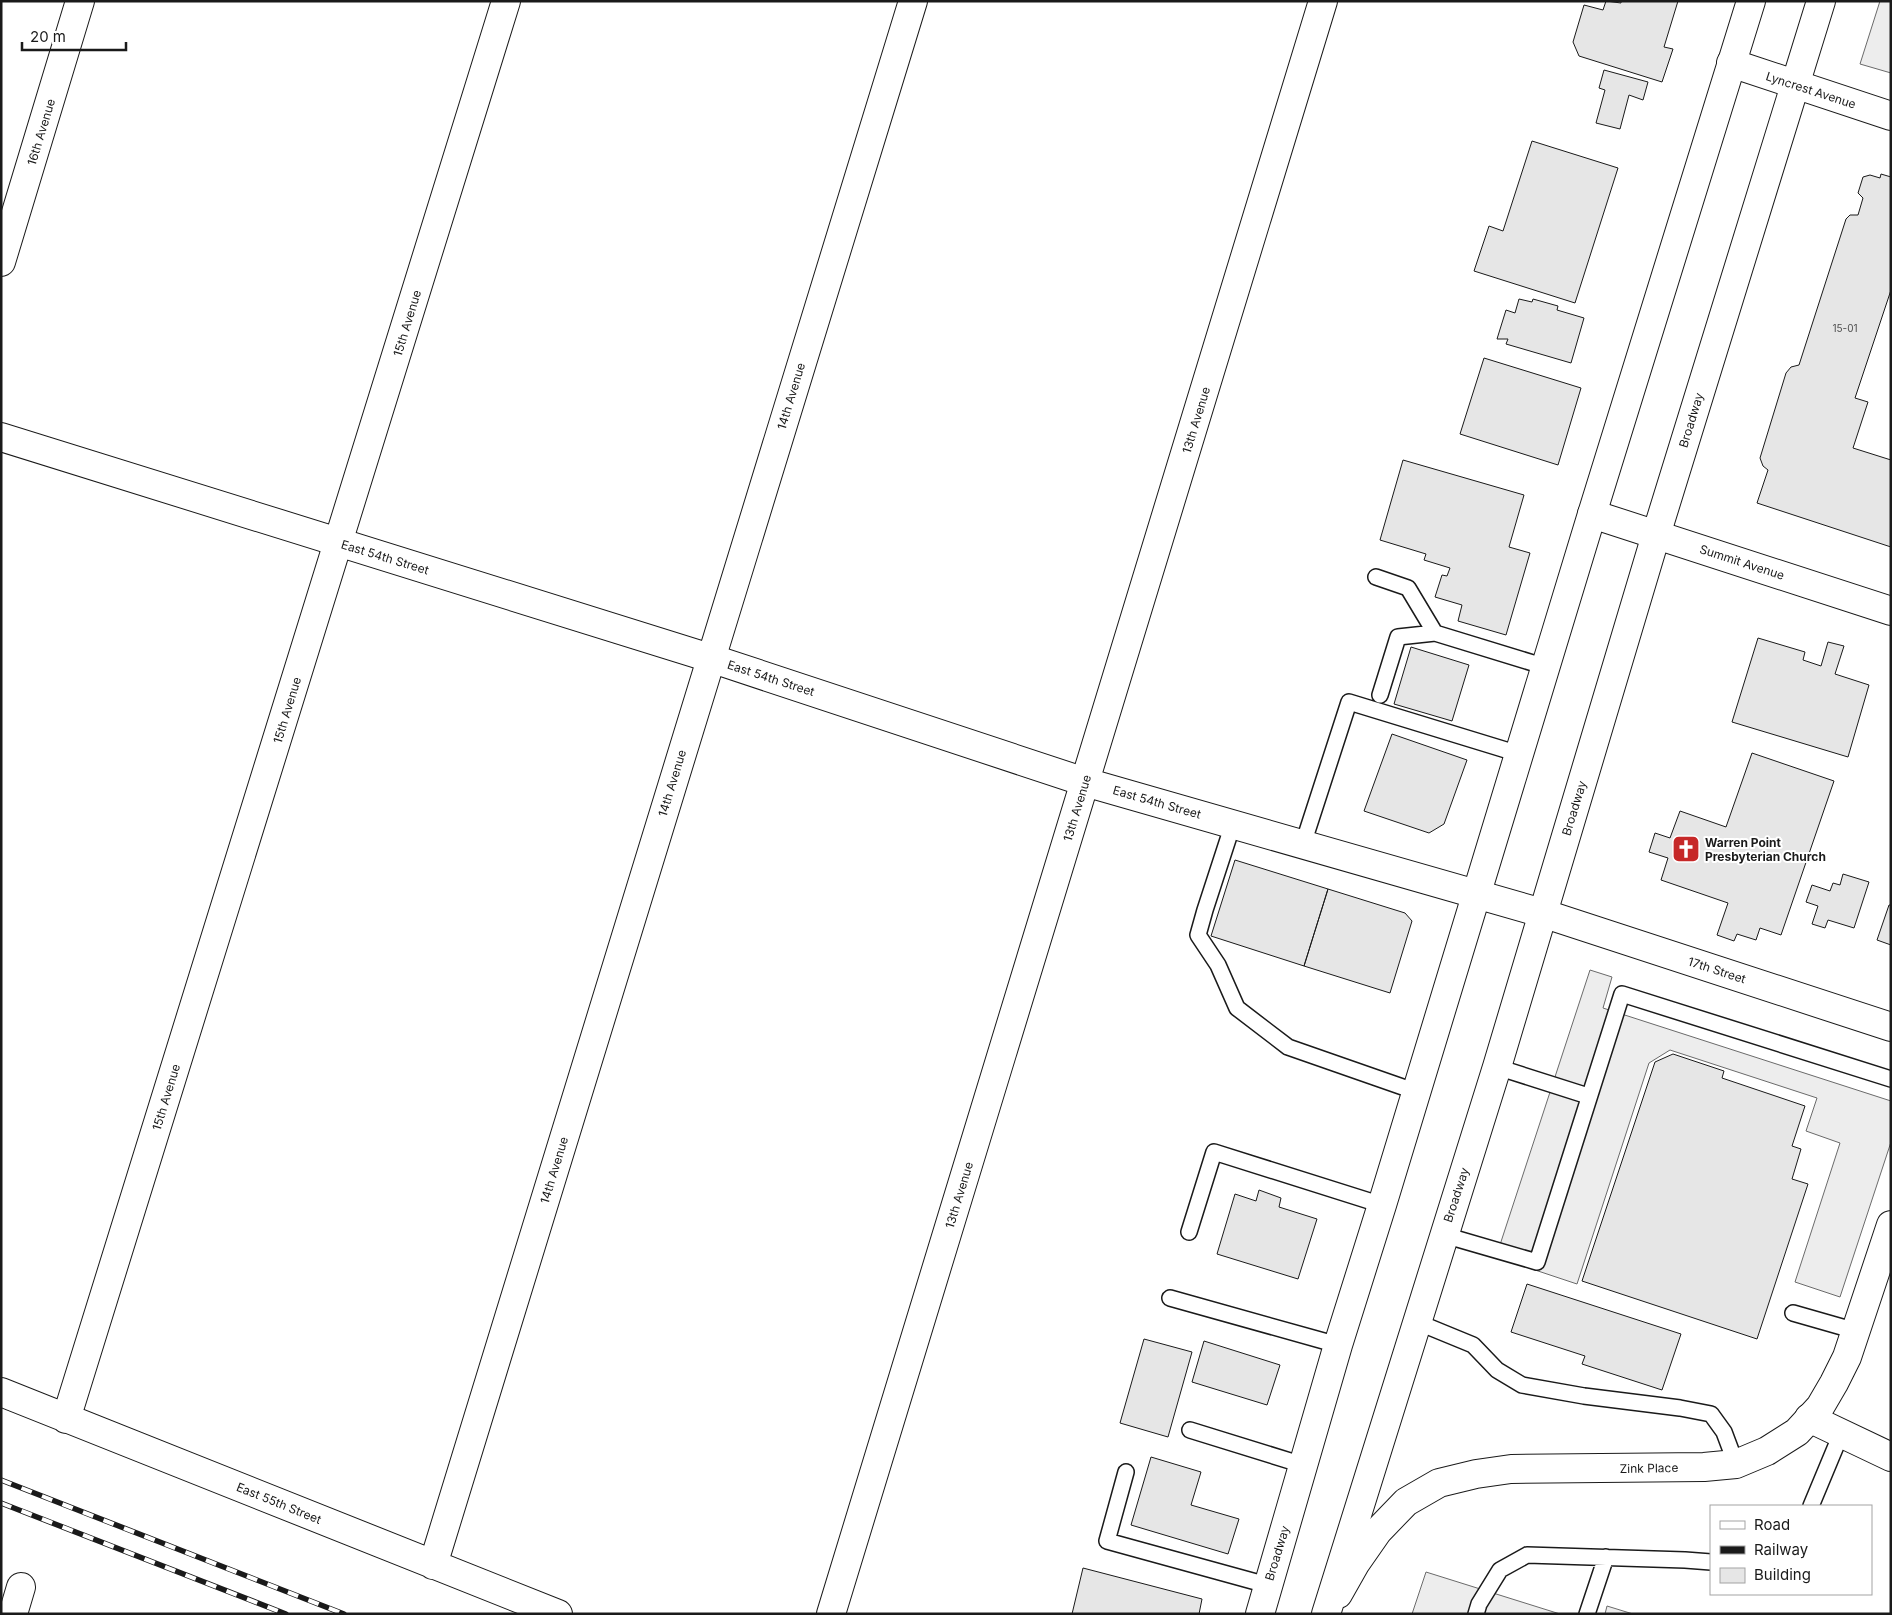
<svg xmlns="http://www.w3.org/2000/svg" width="1892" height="1615" font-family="Inter,sans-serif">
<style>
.parking{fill:#ededed;stroke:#6a6a6a}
.building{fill:#e6e6e6;stroke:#1a1a1a}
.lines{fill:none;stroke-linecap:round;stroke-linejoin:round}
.service-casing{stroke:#1a1a1a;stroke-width:18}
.minor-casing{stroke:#1a1a1a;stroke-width:30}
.tertiary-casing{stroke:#1a1a1a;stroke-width:30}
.primary-casing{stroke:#1a1a1a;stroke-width:30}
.service{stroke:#fff;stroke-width:15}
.minor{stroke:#fff;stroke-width:28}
.tertiary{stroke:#fff;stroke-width:28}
.primary{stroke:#fff;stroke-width:28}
.rail-casing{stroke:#1a1a1a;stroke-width:5.5}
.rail{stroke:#fff;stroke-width:4;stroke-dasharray:11;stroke-linecap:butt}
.labels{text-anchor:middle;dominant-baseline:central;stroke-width:4;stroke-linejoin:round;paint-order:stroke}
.number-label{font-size:10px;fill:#4d4d4d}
.street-label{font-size:12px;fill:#1a1a1a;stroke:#fff}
.poi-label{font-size:12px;font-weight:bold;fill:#1a1a1a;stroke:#fff;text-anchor:start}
</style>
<rect width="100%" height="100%" fill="#fff"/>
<path class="parking" d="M1880 1H1891V73L1860 64Z
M1590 970 1612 977 1603 1008 1891 1101V1142L1840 1297 1795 1282 1840 1143 1806 1131 1817 1098 1670 1050 1649 1063 1577 1284 1496 1257Z
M1426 1572 1560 1614H1412Z
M1607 1606 1633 1614H1605Z"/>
<path class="building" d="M1606 1 1621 3V1H1678L1664 47 1673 49 1662 82 1579 56 1573 42 1584 5 1603 10Z
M1604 70 1648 82 1643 100 1629 95 1620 129 1596 123 1605 90 1599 88Z
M1532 141 1618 168 1575 303 1474 271 1489 226 1503 231Z
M1881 174 1891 177V290L1855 398 1868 402 1853 448 1891 460V547L1757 503 1768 470 1763 466 1760 458 1786 373 1791 367 1799 365 1846 219 1850 215H1858L1863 198 1858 193 1863 177 1870 175 1880 178Z
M1519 299 1532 302 1533 299 1558 306 1557 310 1584 318 1571 363 1506 344 1508 339H1497L1506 310 1515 313Z
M1484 358 1581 388 1558 465 1460 434Z
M1403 460 1524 495 1509 547 1530 553 1506 635 1458 621 1462 605 1435 597 1442 575 1447 576 1450 568 1424 560 1426 554 1380 540Z
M1758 638 1805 652 1803 660 1821 666 1828 642 1844 646 1835 674 1869 685 1848 757 1732 722Z
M1411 647 1469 665 1452 721 1394 704Z
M1392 734 1467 760 1444 824 1429 833 1364 811Z
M1752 753 1834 781 1781 935 1760 928 1756 940 1737 934 1734 941 1717 935 1728 903 1661 880 1668 858 1649 852 1655 833 1670 838 1680 811 1726 827Z
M1235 860 1328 889 1304 966 1211 936Z
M1843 874 1869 882 1854 928 1828 920 1825 928 1812 924 1818 906 1806 902 1812 885 1830 891 1833 883 1840 885Z
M1328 889 1405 913 1412 921 1390 993 1304 966Z
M1889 905H1891V945L1877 940Z
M1673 1054 1724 1071 1722 1078 1805 1106 1792 1146 1801 1149 1792 1179 1808 1184 1757 1339 1582 1281 1655 1062Z
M1259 1190 1281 1198 1279 1207 1317 1219 1298 1279 1217 1254 1235 1194 1256 1201Z
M1527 1284 1681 1334 1662 1390 1582 1364 1585 1356 1511 1332Z
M1144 1339 1192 1352 1168 1437 1120 1423Z
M1204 1341 1280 1365 1267 1405 1192 1382Z
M1151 1457 1201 1472 1191 1505 1239 1519 1228 1554 1131 1525Z
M1083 1568 1202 1599 1199 1614H1072Z"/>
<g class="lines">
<defs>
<path id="service" d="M1376 577 1408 588 1435 633 1546 667
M1380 695 1398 637 1435 633
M1233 824 1205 910 1198 935 1218 965 1237 1008 1288 1047 1417 1092
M1303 844 1349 702 1519 754
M1497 1067 1588 1096
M1189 1232 1214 1152 1382 1205
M1444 1235 1537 1262 1622 994 1891 1079
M1170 1298 1338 1345
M1793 1313 1856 1331
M1417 1322 1473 1345 1497 1370 1522 1385 1584 1396 1680 1408 1711 1414 1724 1432 1736 1464
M1190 1430 1303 1465
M1126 1472 1107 1541 1267 1585
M1811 1506 1841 1434
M1476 1614 1479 1604 1500 1570 1527 1555 1685 1560 1711 1562
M1587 1614 1606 1557"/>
<path id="minor" d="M1731 63 1891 116
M1 262 80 1
M1592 514 1891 611
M1 1392 558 1614
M1809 1418 1891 1457
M66 1419 506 1
M433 1565 913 1
M13 1614 21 1587
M831 1614 1323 1"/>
<path id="tertiary" d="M1 437 710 658 1085 782 1542 913 1891 1027
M1338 1594 1355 1564 1378 1531 1406 1502 1439 1483 1476 1474 1511 1469 1704 1467 1736 1464 1767 1451 1797 1432 1820 1407 1834 1383 1847 1357 1891 1225"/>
<path id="primary" d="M1260 1614 1338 1345 1382 1205 1592 514 1751 1
M1326 1614 1497 1067 1656 535 1821 1"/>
</defs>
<use href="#service" class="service-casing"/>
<use href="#minor" class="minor-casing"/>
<use href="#tertiary" class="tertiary-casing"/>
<use href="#primary" class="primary-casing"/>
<use href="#service" class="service"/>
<use href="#minor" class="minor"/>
<use href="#tertiary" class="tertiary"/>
<use href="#primary" class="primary"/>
<defs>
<path id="rail" d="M1 1480 344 1614
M1 1503 286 1614"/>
</defs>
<use href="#rail" class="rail-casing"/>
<use href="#rail" class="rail"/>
</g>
<defs>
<symbol id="church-square" viewBox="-11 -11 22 22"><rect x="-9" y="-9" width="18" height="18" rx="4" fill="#c62828" stroke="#fff"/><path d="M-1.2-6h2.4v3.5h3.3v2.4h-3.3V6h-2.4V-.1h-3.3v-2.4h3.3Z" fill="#fff"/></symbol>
</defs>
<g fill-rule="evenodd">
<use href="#church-square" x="1670" y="833" width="32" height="32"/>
</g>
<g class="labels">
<g class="number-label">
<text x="1845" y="328">15-01</text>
</g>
<g class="street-label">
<text transform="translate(1811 90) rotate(18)">Lyncrest Avenue</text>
<text transform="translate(41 132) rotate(-73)">16th Avenue</text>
<text transform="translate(407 323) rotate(-73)">15th Avenue</text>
<text transform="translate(791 396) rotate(-73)">14th Avenue</text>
<text transform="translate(1196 420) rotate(-73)">13th Avenue</text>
<text transform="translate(1691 420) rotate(-73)">Broadway</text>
<text transform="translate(385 557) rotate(17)">East 54th Street</text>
<text transform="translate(1742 562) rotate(18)">Summit Avenue</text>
<text transform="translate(771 678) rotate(18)">East 54th Street</text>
<text transform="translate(287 710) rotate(-73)">15th Avenue</text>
<text transform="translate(672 783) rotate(-73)">14th Avenue</text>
<text transform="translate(1157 802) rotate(16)">East 54th Street</text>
<text transform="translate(1077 808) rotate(-73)">13th Avenue</text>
<text transform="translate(1574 808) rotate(-73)">Broadway</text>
<text transform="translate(1717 970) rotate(18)">17th Street</text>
<text transform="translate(166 1097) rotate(-73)">15th Avenue</text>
<text transform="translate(554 1170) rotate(-73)">14th Avenue</text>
<text transform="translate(959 1195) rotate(-73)">13th Avenue</text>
<text transform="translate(1456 1195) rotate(-72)">Broadway</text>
<text transform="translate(1649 1468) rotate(-1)">Zink Place</text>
<text transform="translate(279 1503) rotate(22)">East 55th Street</text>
<text transform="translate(1277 1553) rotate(-73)">Broadway</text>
</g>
<g class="poi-label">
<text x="1705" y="842">Warren Point<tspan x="1705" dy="14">Presbyterian Church</tspan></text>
</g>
</g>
<rect width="1892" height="1615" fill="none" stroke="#1a1a1a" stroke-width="5"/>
<rect x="1710" y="1505" width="162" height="90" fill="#ffffff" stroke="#a3a3a3"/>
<rect x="1720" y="1521" width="25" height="8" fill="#ffffff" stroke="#a3a3a3"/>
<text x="1754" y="1530" font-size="15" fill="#1a1a1a">Road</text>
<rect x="1720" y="1546" width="25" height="8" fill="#1a1a1a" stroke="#a3a3a3"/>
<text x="1754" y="1555" font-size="15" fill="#1a1a1a">Railway</text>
<rect x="1720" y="1568" width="25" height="15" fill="#e6e6e6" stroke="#a3a3a3"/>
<text x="1754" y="1580" font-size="15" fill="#1a1a1a">Building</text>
<path d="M22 42v8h104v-8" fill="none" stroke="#1a1a1a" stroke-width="2.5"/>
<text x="30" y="42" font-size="15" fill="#1a1a1a" stroke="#ffffff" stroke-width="4" paint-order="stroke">20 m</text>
</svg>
